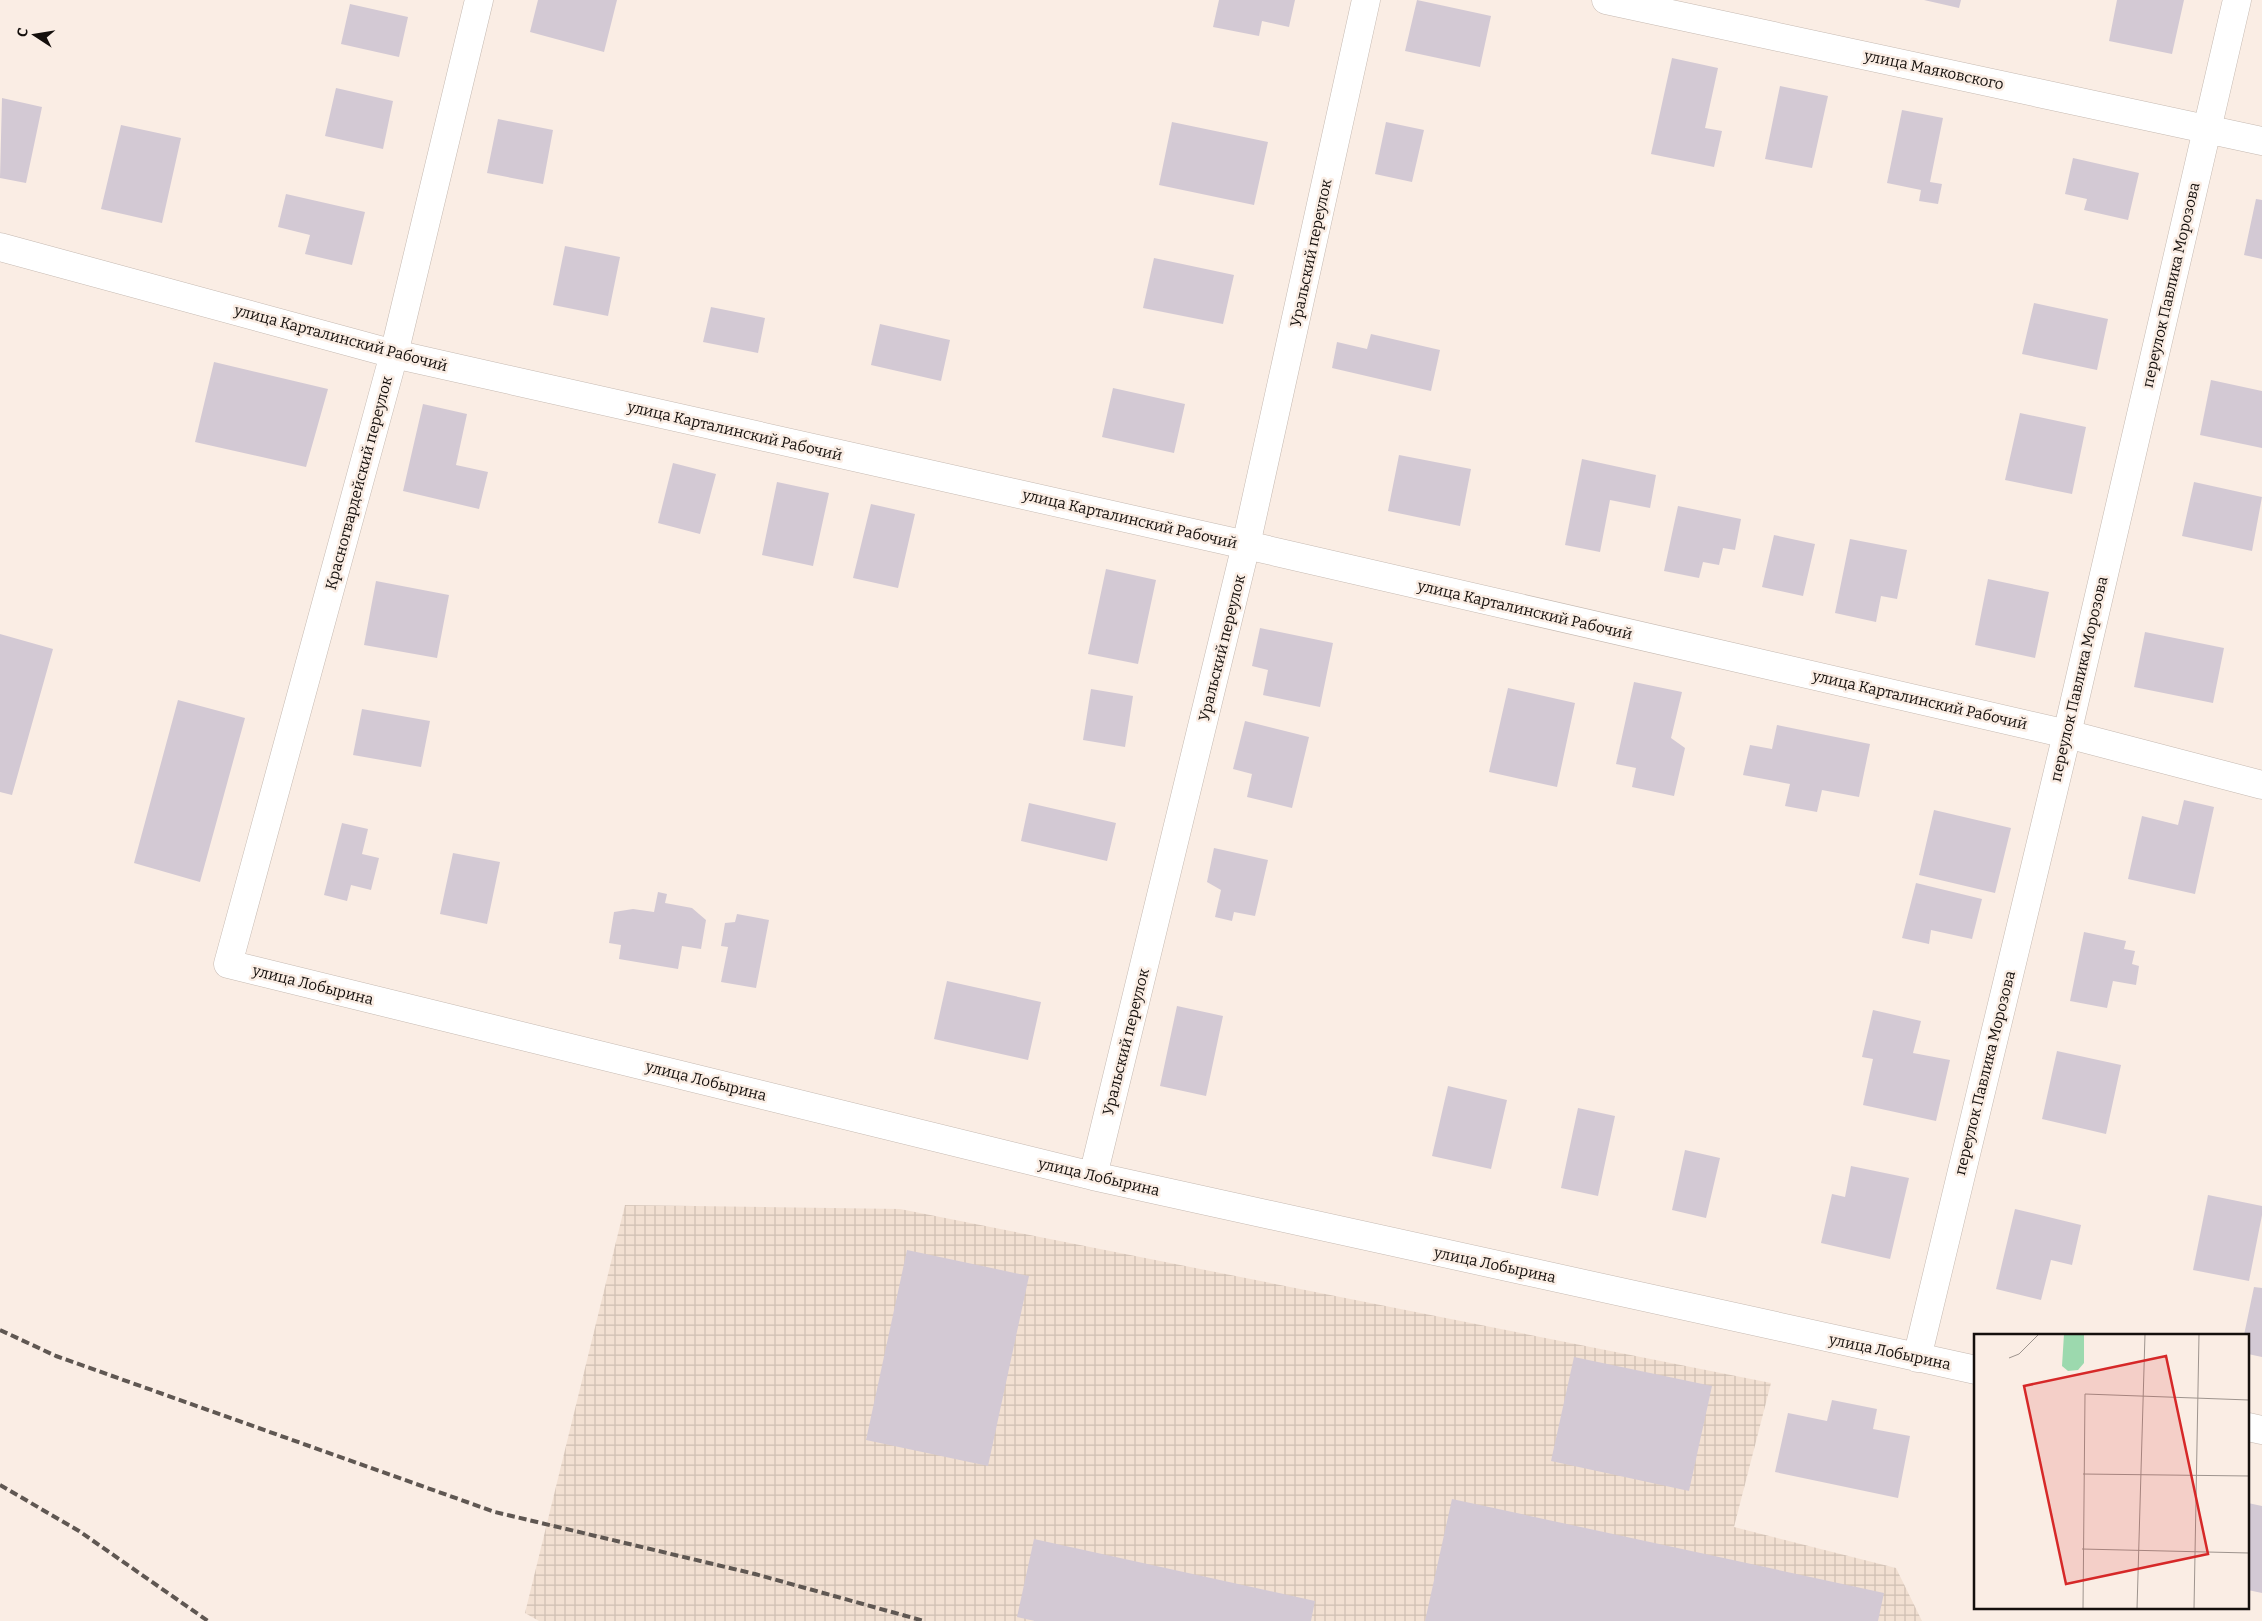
<svg xmlns="http://www.w3.org/2000/svg" width="2262" height="1621" font-family="Bitter,serif">
<style>
.industrial{fill:url(#industrial-grid)}
.building{fill:#d3c9d4}
.lines{fill:none;stroke-linecap:round;stroke-linejoin:round}
.minor-casing{stroke:#c5b9b1;stroke-width:29}
.tertiary-casing{stroke:#c5b9b1;stroke-width:29}
.minor{stroke:#fff;stroke-width:28}
.tertiary{stroke:#fff;stroke-width:28}
.rail{stroke:#5f5752;stroke-width:4;stroke-dasharray:8 4;stroke-linecap:butt}
.labels{text-anchor:middle;dominant-baseline:central;stroke-width:5;stroke-linejoin:round;paint-order:stroke}
.street-label{font-size:15px;fill:#140f0c;stroke:#faede4}
.inset-road{fill:none;stroke:#9e948e;stroke-width:1}
.view{fill:#d62828;fill-opacity:0.15;stroke:#d62828;stroke-width:2.5}
.inset-edge{fill:none;stroke:#140f0c;stroke-width:2.5}
</style>
<defs>
<pattern id="industrial-grid" width="8" height="8" patternUnits="userSpaceOnUse" patternTransform="scale(1.25)"><rect width="8" height="8" fill="#f2e0d2"/><path d="M0 4h8M4 0v8" fill="none" stroke="#cfbfb3"/></pattern>
</defs>
<rect width="100%" height="100%" fill="#faede4"/>
<path class="industrial" d="M625 1205 900 1209 1771 1383 1734 1527 1896 1568 1922 1621H539L525 1613Z"/>
<path class="building" d="M538 0H617L604 52 530 32Z
M1219 0H1295L1289 27 1262 21 1259 36 1213 27Z
M1417 0 1491 16 1480 67 1405 51Z
M1924 0H1961L1959 8Z
M2117 0H2184L2172 54 2109 41Z
M350 4 408 17 399 57 341 44Z
M1672 58 1718 68 1705 128 1722 131 1714 167 1651 154Z
M1780 86 1828 96 1812 168 1765 159Z
M336 88 393 101 383 149 325 136Z
M2 98 42 107 26 183 0 178Z
M1902 110 1943 118 1930 182 1942 184 1938 204 1919 201 1921 190 1887 183Z
M498 119 553 130 543 184 487 173Z
M1172 122 1268 142 1254 205 1159 185Z
M1386 122 1424 130 1412 182 1375 174Z
M121 125 181 138 162 223 101 209Z
M2073 158 2139 173 2128 220 2084 210 2087 199 2065 194Z
M286 194 365 212 352 265 305 254 310 235 278 227Z
M2256 199 2262 200V259L2244 255Z
M565 246 620 257 608 316 553 305Z
M1154 258 1234 275 1223 324 1143 308Z
M2034 303 2108 319 2097 370 2022 354Z
M711 307 765 318 758 353 703 342Z
M880 324 950 340 941 381 871 365Z
M1371 334 1440 350 1431 391 1332 368 1337 342 1367 349Z
M214 362 328 389 306 467 195 442Z
M2211 380 2262 391V448L2200 435Z
M1113 388 1185 404 1174 453 1102 437Z
M423 404 467 414 456 465 488 472 479 509 403 491Z
M2020 413 2086 427 2072 494 2005 480Z
M1399 455 1471 469 1460 526 1388 511Z
M1582 459 1656 475 1650 508 1610 500 1600 552 1565 545Z
M673 463 716 474 700 534 658 523Z
M777 482 829 493 813 566 762 555Z
M2194 482 2262 497 2252 551 2182 536Z
M871 504 915 514 898 588 853 578Z
M1678 506 1741 519 1735 550 1723 548 1719 565 1703 562 1699 578 1664 571Z
M1774 535 1815 544 1803 596 1762 587Z
M1850 539 1907 550 1897 599 1881 596 1876 622 1835 613Z
M1106 569 1156 580 1138 664 1088 654Z
M1988 579 2049 592 2035 658 1975 645Z
M376 581 449 595 437 658 364 645Z
M1260 628 1333 643 1320 707 1263 695 1268 670 1252 666Z
M2145 632 2224 648 2213 703 2134 687Z
M0 634 53 649 12 795 0 792Z
M1634 682 1682 692 1671 738 1685 748 1674 796 1632 787 1636 768 1616 764Z
M1508 688 1575 703 1557 787 1489 772Z
M1091 689 1133 696 1125 747 1083 740Z
M178 700 245 718 200 882 134 863Z
M362 709 430 721 421 767 353 755Z
M1245 721 1309 737 1292 808 1247 797 1252 774 1233 769Z
M1777 725 1870 744 1859 797 1822 790 1817 812 1785 806 1790 784 1743 775 1750 745 1772 749Z
M2184 800 2214 807 2195 894 2128 879 2142 816 2178 825Z
M1029 803 1116 823 1107 861 1021 841Z
M1934 810 2011 828 1995 893 1919 875Z
M342 823 368 829 362 854 379 858 371 890 351 885 347 901 324 895Z
M1214 848 1268 860 1255 916 1234 912 1232 921 1215 917 1221 890 1207 882Z
M453 853 500 862 487 924 440 914Z
M1916 883 1982 899 1972 939 1931 930 1929 944 1902 938Z
M658 892 667 894 665 903 692 908 706 920 701 949 682 946 678 969 619 959 621 945 609 943 614 912 633 909 654 912Z
M737 914 769 920 756 988 721 982 728 947 721 946 725 923 735 922Z
M2084 932 2126 941 2124 949 2135 951 2132 964 2139 966 2136 985 2113 981 2107 1008 2070 1001Z
M947 981 1041 1002 1028 1060 934 1039Z
M1177 1006 1223 1016 1206 1096 1160 1086Z
M1873 1010 1921 1021 1913 1053 1950 1060 1936 1121 1863 1105 1873 1059 1862 1057Z
M2057 1051 2121 1065 2106 1134 2042 1119Z
M1448 1086 1507 1100 1491 1169 1432 1156Z
M1578 1108 1615 1116 1598 1196 1561 1188Z
M1685 1150 1720 1158 1706 1218 1672 1210Z
M1851 1166 1909 1178 1890 1259 1821 1243 1832 1194 1845 1197Z
M2208 1195 2262 1206V1215L2249 1281 2193 1270Z
M2015 1209 2081 1225 2072 1265 2051 1260 2041 1300 1996 1289Z
M907 1250 1029 1276 988 1466 866 1440Z
M2254 1287 2262 1288V1357L2248 1354V1335H2244Z
M1574 1357 1712 1386 1689 1491 1551 1461Z
M1832 1400 1877 1409 1873 1429 1910 1436 1898 1498 1775 1472 1788 1413 1827 1421Z
M1452 1499 1884 1593 1878 1621H1425Z
M2248 1503 2262 1506V1593L2248 1590Z
M1034 1539 1315 1601 1311 1621H1035L1017 1617Z"/>
<g class="lines">
<defs>
<path id="minor" d="M479 0 394 354 228 964 1093 1176 1976 1370
M1606 0 2262 141
M1093 1176 1246 545 1366 0
M1917 1358 2067 734 2237 0
M2248 1427 2262 1430"/>
<path id="tertiary" d="M0 247 394 354 1246 545 2067 734 2262 785"/>
</defs>
<use href="#minor" class="minor-casing"/>
<use href="#tertiary" class="tertiary-casing"/>
<use href="#minor" class="minor"/>
<use href="#tertiary" class="tertiary"/>
<path class="rail" d="M0 1330 56 1356 495 1512 755 1574 924 1621
M0 1485 79 1531 208 1621"/>
</g>
<g class="labels">
<g class="street-label">
<text transform="translate(1934 70) rotate(12)">улица Маяковского</text>
<text transform="translate(1311 253) rotate(-78)">Уральский переулок</text>
<text transform="translate(2171 285) rotate(-77)">переулок Павлика Морозова</text>
<text transform="translate(341 338) rotate(15)">улица Карталинский Рабочий</text>
<text transform="translate(735 431) rotate(13)">улица Карталинский Рабочий</text>
<text transform="translate(359 483) rotate(-75)">Красногвардейский переулок</text>
<text transform="translate(1130 519) rotate(13)">улица Карталинский Рабочий</text>
<text transform="translate(1525 610) rotate(13)">улица Карталинский Рабочий</text>
<text transform="translate(1222 648) rotate(-76)">Уральский переулок</text>
<text transform="translate(2079 679) rotate(-77)">переулок Павлика Морозова</text>
<text transform="translate(1920 700) rotate(13)">улица Карталинский Рабочий</text>
<text transform="translate(313 985) rotate(14)">улица Лобырина</text>
<text transform="translate(1126 1042) rotate(-76)">Уральский переулок</text>
<text transform="translate(1985 1073) rotate(-76)">переулок Павлика Морозова</text>
<text transform="translate(706 1081) rotate(14)">улица Лобырина</text>
<text transform="translate(1099 1177) rotate(13)">улица Лобырина</text>
<text transform="translate(1495 1265) rotate(12)">улица Лобырина</text>
<text transform="translate(1890 1352) rotate(12)">улица Лобырина</text>
</g>
</g>
<g transform="translate(1974 1334)">
<rect width="275" height="275" fill="#faede4"/>
<path d="M90 0H110V29L104 36 94 37 88 32Z" fill="#9cd9ae"/>
<path class="inset-road" d="M35 24 45 20 65 0M109 140 275 142M108 215 275 219M109 275 111 60 275 66M163 275 171 0M220 275 225 0M275 275V211"/>
<path class="view" d="M192 22 234 220 92 250 50 52Z"/>
<rect width="275" height="275" class="inset-edge"/>
</g>
<g transform="translate(35 35) rotate(282)" stroke="#faede4" stroke-width="4" paint-order="stroke">
<path d="M0-4L9 19L0 12L-9 19Z" fill="#140f0c"/>
<text y="-8" font-size="14" font-weight="bold" text-anchor="middle" fill="#140f0c">С</text>
</g>
</svg>
